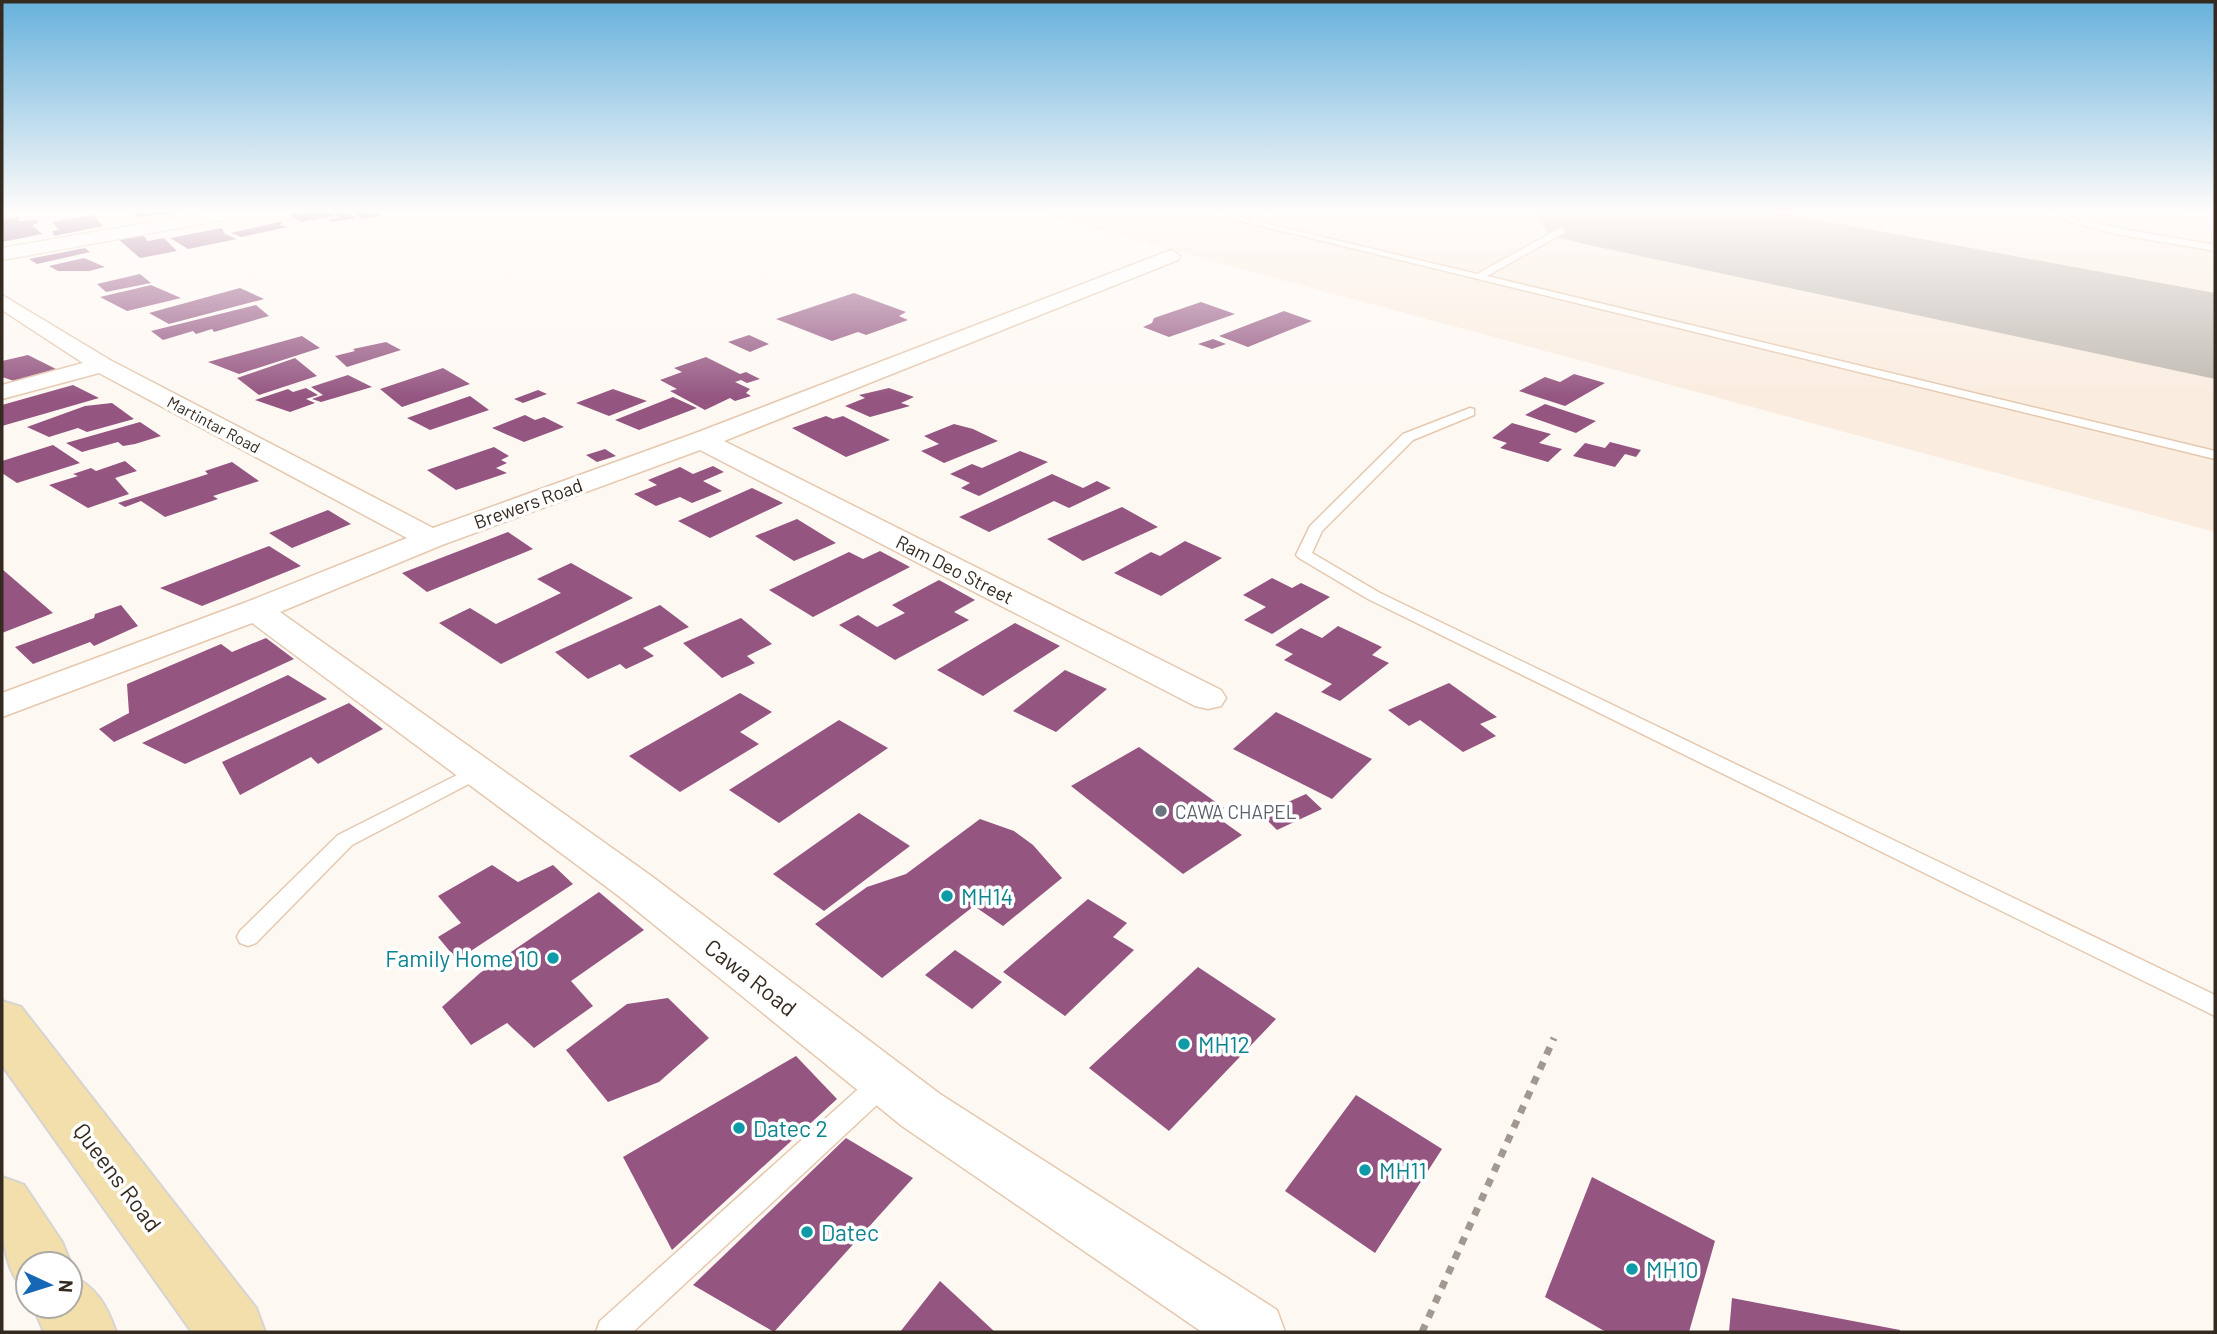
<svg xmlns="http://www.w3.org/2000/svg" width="2217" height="1334" font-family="Barlow,sans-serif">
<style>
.built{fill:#faecdf}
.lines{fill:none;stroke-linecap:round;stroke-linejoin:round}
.runway{fill:#bfb8b1;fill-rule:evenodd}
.building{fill:#945581}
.service-casing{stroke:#e5c8ae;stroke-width:3}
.minor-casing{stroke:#e5c8ae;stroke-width:3}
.primary-casing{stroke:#d7d4d2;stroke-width:4}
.path{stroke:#a19891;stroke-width:7;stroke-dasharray:8 8;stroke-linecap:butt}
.service{fill:#fff;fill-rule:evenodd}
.minor{fill:#fff;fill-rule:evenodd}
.primary{fill:#f2dfac;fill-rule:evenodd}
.worship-dot{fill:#6b7280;stroke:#fff;stroke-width:2.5}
.culture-dot{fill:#0f9aa8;stroke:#fff;stroke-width:2.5}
.labels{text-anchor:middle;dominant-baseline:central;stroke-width:7;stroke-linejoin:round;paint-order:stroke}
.far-street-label{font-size:16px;fill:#352a20;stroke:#fff}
.street-label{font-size:19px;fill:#352a20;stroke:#fff}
.worship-label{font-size:19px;fill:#5b616d;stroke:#fff;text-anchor:start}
.near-culture-label{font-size:23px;fill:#0d838f;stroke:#fff;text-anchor:start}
.near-street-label{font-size:23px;fill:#352a20;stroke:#fff}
</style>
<rect width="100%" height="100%" fill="#fef8f3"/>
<path class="built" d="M1027 211H2159L2215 220V532Z"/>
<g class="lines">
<path class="runway" d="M1533 211H1770L2215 293V379L1589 245 1549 235Z"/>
</g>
<path class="building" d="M141 211H172L175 213 127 218 137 216 131 212Z
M328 211 335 216 301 222 289 215 302 211Z
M332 211H347L356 218 332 222 328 220 339 218Z
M351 211H373L380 216 362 219Z
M93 215 103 226 54 236 52 231 59 230 52 222Z
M19 217V221L37 220 38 223 32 225 42 234 2 242V220Z
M283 221 280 225 288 227 241 237 231 233Z
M222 228 225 234 237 239 188 249 170 238Z
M143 235 148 241 164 238 177 251 140 258 118 239Z
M85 248 90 252 37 264 29 259Z
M84 258 105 267 89 271H58L49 266Z
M140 274 151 283 106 292 97 284Z
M151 285 181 298 127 311 100 297Z
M240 288 264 299 169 324 149 313Z
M854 293 906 312 899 316 908 320 866 335 858 332 832 341 776 319Z
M1201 302 1235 314 1169 337 1143 327 1152 323 1154 318Z
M256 305 269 316 214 332 212 329 196 334 193 331 163 340 151 331Z
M1284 311 1312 321 1248 347 1219 336Z
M749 335 769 344 750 352 728 342Z
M302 336 320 348 239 374 208 362Z
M1213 339 1226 344 1212 349 1198 344Z
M386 342 401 350 347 367 335 356 355 351 353 349Z
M28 355 56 369 14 381 2 377V361Z
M706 357 740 374 746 372 760 379 747 383 741 380 735 382 750 389 746 393 751 396 735 401 730 398 705 410 670 391 677 389 660 380 682 372 674 368Z
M295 358 317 376 259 395 237 378Z
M443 368 470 384 402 407 380 389Z
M1574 374 1605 383 1565 406 1519 391 1545 377 1560 382Z
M348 375 372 387 321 402 312 399 323 395 311 387Z
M73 385 99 398 2 426V405Z
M306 388 318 395 306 399 315 403 290 412 255 400 288 389 293 392Z
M889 388 914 397 901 403 910 406 870 417 845 406 865 398 859 395Z
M613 389 647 401 609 416 576 403Z
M538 390 547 394 523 403 514 399Z
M470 396 489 410 430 430 407 418Z
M673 397 697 408 639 430 615 420Z
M112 403 134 419 87 432 78 428 49 437 27 427 85 406Z
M1545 404 1596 421 1576 433 1525 415Z
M525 415 535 420 544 417 564 427 524 442 492 428Z
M826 416 833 419 843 416 890 440 846 457 792 428Z
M140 422 161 436 135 444 123 446 118 442 82 452 66 443Z
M1512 423 1551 434 1539 443 1562 449 1548 462 1500 448 1507 443 1492 438Z
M954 424 973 429 998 441 944 463 921 451 939 444 924 436Z
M1610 442 1641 450 1636 457 1625 454 1615 467 1573 456 1585 443 1605 448Z
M53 445 80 463 17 483 2 473V461Z
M494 447 509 456 501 460 507 463 496 468 507 473 456 490 427 470Z
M605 449 616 456 597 462 586 455Z
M1020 451 1048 462 979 496 961 488 970 483 950 474 972 464 982 468Z
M125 461 137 471 115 478 129 494 88 508 49 485 78 476 73 474 91 468 96 471Z
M232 462 259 481 213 496 218 499 165 517 141 501 125 507 118 503 208 474 205 471Z
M713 466 724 472 703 481 722 491 692 503 680 497 656 506 634 494 657 485 648 480 680 467 693 474Z
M1052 474 1083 488 1097 481 1111 488 1069 508 1054 501 989 532 959 517Z
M752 488 783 503 710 538 678 521Z
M1122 507 1158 527 1083 561 1047 539Z
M328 510 351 524 292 548 269 533Z
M797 519 836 543 794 561 755 536Z
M508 532 533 549 427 592 402 573Z
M1185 541 1222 558 1161 596 1114 573 1151 552 1160 556Z
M269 546 301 566 202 606 160 588Z
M880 551 910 567 813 617 769 590 849 552 863 559Z
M571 563 633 598 501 664 439 623 470 608 496 624 561 593 537 579Z
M2 569 53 613 2 633Z
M1272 578 1292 588 1301 583 1330 597 1272 634 1244 620 1266 607 1243 595Z
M939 580 975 600 954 612 969 620 895 660 839 625 858 615 877 627 905 613 892 605Z
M121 605 138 626 94 646 90 642 33 664 15 647 94 618 95 614Z
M660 605 689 627 643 648 654 656 626 669 620 664 588 679 555 652Z
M741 618 772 644 747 656 755 663 722 678 683 643Z
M1015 623 1060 646 983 696 937 670Z
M1338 626 1382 647 1372 655 1389 663 1340 701 1321 692 1332 684 1284 660 1293 654 1275 645 1301 628 1322 638Z
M266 638 294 659 114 742 99 729 129 713 127 684 221 644 232 652Z
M1065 670 1107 689 1056 732 1013 711Z
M288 675 327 699 185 764 142 743Z
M1449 683 1497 717 1480 724 1496 736 1463 752 1420 720 1409 726 1388 710Z
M740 693 772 712 740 732 759 744 680 792 629 756Z
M349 703 383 729 318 764 311 757 240 795 222 762Z
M1276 712 1372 759 1332 799 1233 749Z
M839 720 888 748 779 823 729 790Z
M1139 747 1224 808 1214 815 1242 835 1183 874 1071 786Z
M1306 794 1322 809 1277 830 1261 814Z
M859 813 910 846 824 911 773 874Z
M980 819 1014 831 1033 845 1062 878 1003 926 974 906 882 978 815 924 867 887 906 874Z
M492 865 518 882 553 865 573 884 457 960 438 937 461 923 438 896Z
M599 892 644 930 571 981 593 1006 534 1048 507 1023 471 1045 442 1007 480 973Z
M1088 899 1127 923 1113 937 1134 950 1065 1016 1003 972Z
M955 950 1002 982 972 1009 925 975Z
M1198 967 1276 1019 1169 1131 1089 1068Z
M668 998 709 1038 659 1082 608 1102 566 1050 627 1004Z
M796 1056 837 1099 672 1250 623 1157Z
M1356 1095 1442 1149 1375 1253 1285 1191Z
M846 1138 913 1178 774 1332 693 1285Z
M1592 1177 1715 1241 1689 1332H1606L1545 1297Z
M940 1281 995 1332H900Z
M1732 1298 1900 1330V1332H1729Z"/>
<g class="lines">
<defs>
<path id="service" d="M1200 211H1214L1477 274 1562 227 1565 232 1487 276 2215 451V459Z
M2029 211H2043L2117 228 2215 245V251L2117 234Z
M1470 408 1474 409V415L1413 440 1322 531 1312 553 1380 593 2215 995V1016L1368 599 1299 558 1296 555 1310 526 1403 434Z
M477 765 484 766 487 771 484 776 352 845 256 943 248 946 240 943 237 937 240 931 338 835Z
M885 1070 894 1073 898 1081 894 1089 633 1332H596L600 1321 876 1073Z"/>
<path id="minor" d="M217 211H254L245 216 2 260V248Z
M1171 250 1180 256 1178 260 724 441 1221 690 1226 698 1221 706 1208 709 1195 706 700 450 442 545 280 612 650 875 940 1094 1277 1310 1285 1332H1202L902 1126 620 897 252 623 2 717V693L244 603 407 538 99 373 2 399V385L83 363 2 310V295L110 360 433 528 693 434Z"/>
<path id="primary" d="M2 1001 21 1007 256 1308 265 1332H192L2 1065Z
M2 1177 24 1185 62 1242 71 1264 70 1267V1264H28V1291C0 1275 0 1211 2 1177Z
M70 1275C96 1286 107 1306 116 1332H44L33 1306H70Z"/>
</defs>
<use href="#service" class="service-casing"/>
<use href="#minor" class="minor-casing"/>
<use href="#primary" class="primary-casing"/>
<path class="path" d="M1422 1332 1554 1038"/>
<use href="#service" class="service"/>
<use href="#minor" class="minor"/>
<use href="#primary" class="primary"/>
</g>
<linearGradient id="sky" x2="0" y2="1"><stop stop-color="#67b1dc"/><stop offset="0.53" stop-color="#fffcfa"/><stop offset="1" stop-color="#fffcfa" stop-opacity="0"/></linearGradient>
<rect width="2217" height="398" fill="url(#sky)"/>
<circle class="worship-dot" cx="1161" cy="811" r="7"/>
<g class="culture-dot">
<circle cx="947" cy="896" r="7"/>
<circle cx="553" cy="958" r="7"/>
<circle cx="1184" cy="1044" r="7"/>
<circle cx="739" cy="1128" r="7"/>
<circle cx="1365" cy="1170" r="7"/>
<circle cx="807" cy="1232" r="7"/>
<circle cx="1632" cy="1269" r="7"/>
</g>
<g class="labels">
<g class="far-street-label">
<text transform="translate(214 424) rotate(28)">Martintar Road</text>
</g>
<g class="street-label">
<text transform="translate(528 503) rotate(-20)">Brewers Road</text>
<text transform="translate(955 569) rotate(27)">Ram Deo Street</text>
</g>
<g class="worship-label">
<text x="1175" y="811">CAWA CHAPEL</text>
</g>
<g class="near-culture-label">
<text x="961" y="896">MH14</text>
<text x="539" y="958" text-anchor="end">Family Home 10</text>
<text x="1198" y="1044">MH12</text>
<text x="753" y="1128">Datec 2</text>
<text x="1379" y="1170">MH11</text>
<text x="821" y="1232">Datec</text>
<text x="1646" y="1269">MH10</text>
</g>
<g class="near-street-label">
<text transform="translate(751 977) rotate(38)">Cawa Road</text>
<text transform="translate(118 1177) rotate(53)">Queens Road</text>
</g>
</g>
<rect width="2217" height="1334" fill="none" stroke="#352a20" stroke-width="7"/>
<g transform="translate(49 1285) rotate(94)"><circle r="33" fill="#ffffff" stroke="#aeaaa6" stroke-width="2"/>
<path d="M0-5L12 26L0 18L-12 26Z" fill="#1668b6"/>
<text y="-10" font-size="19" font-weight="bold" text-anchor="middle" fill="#352a20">N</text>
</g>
</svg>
